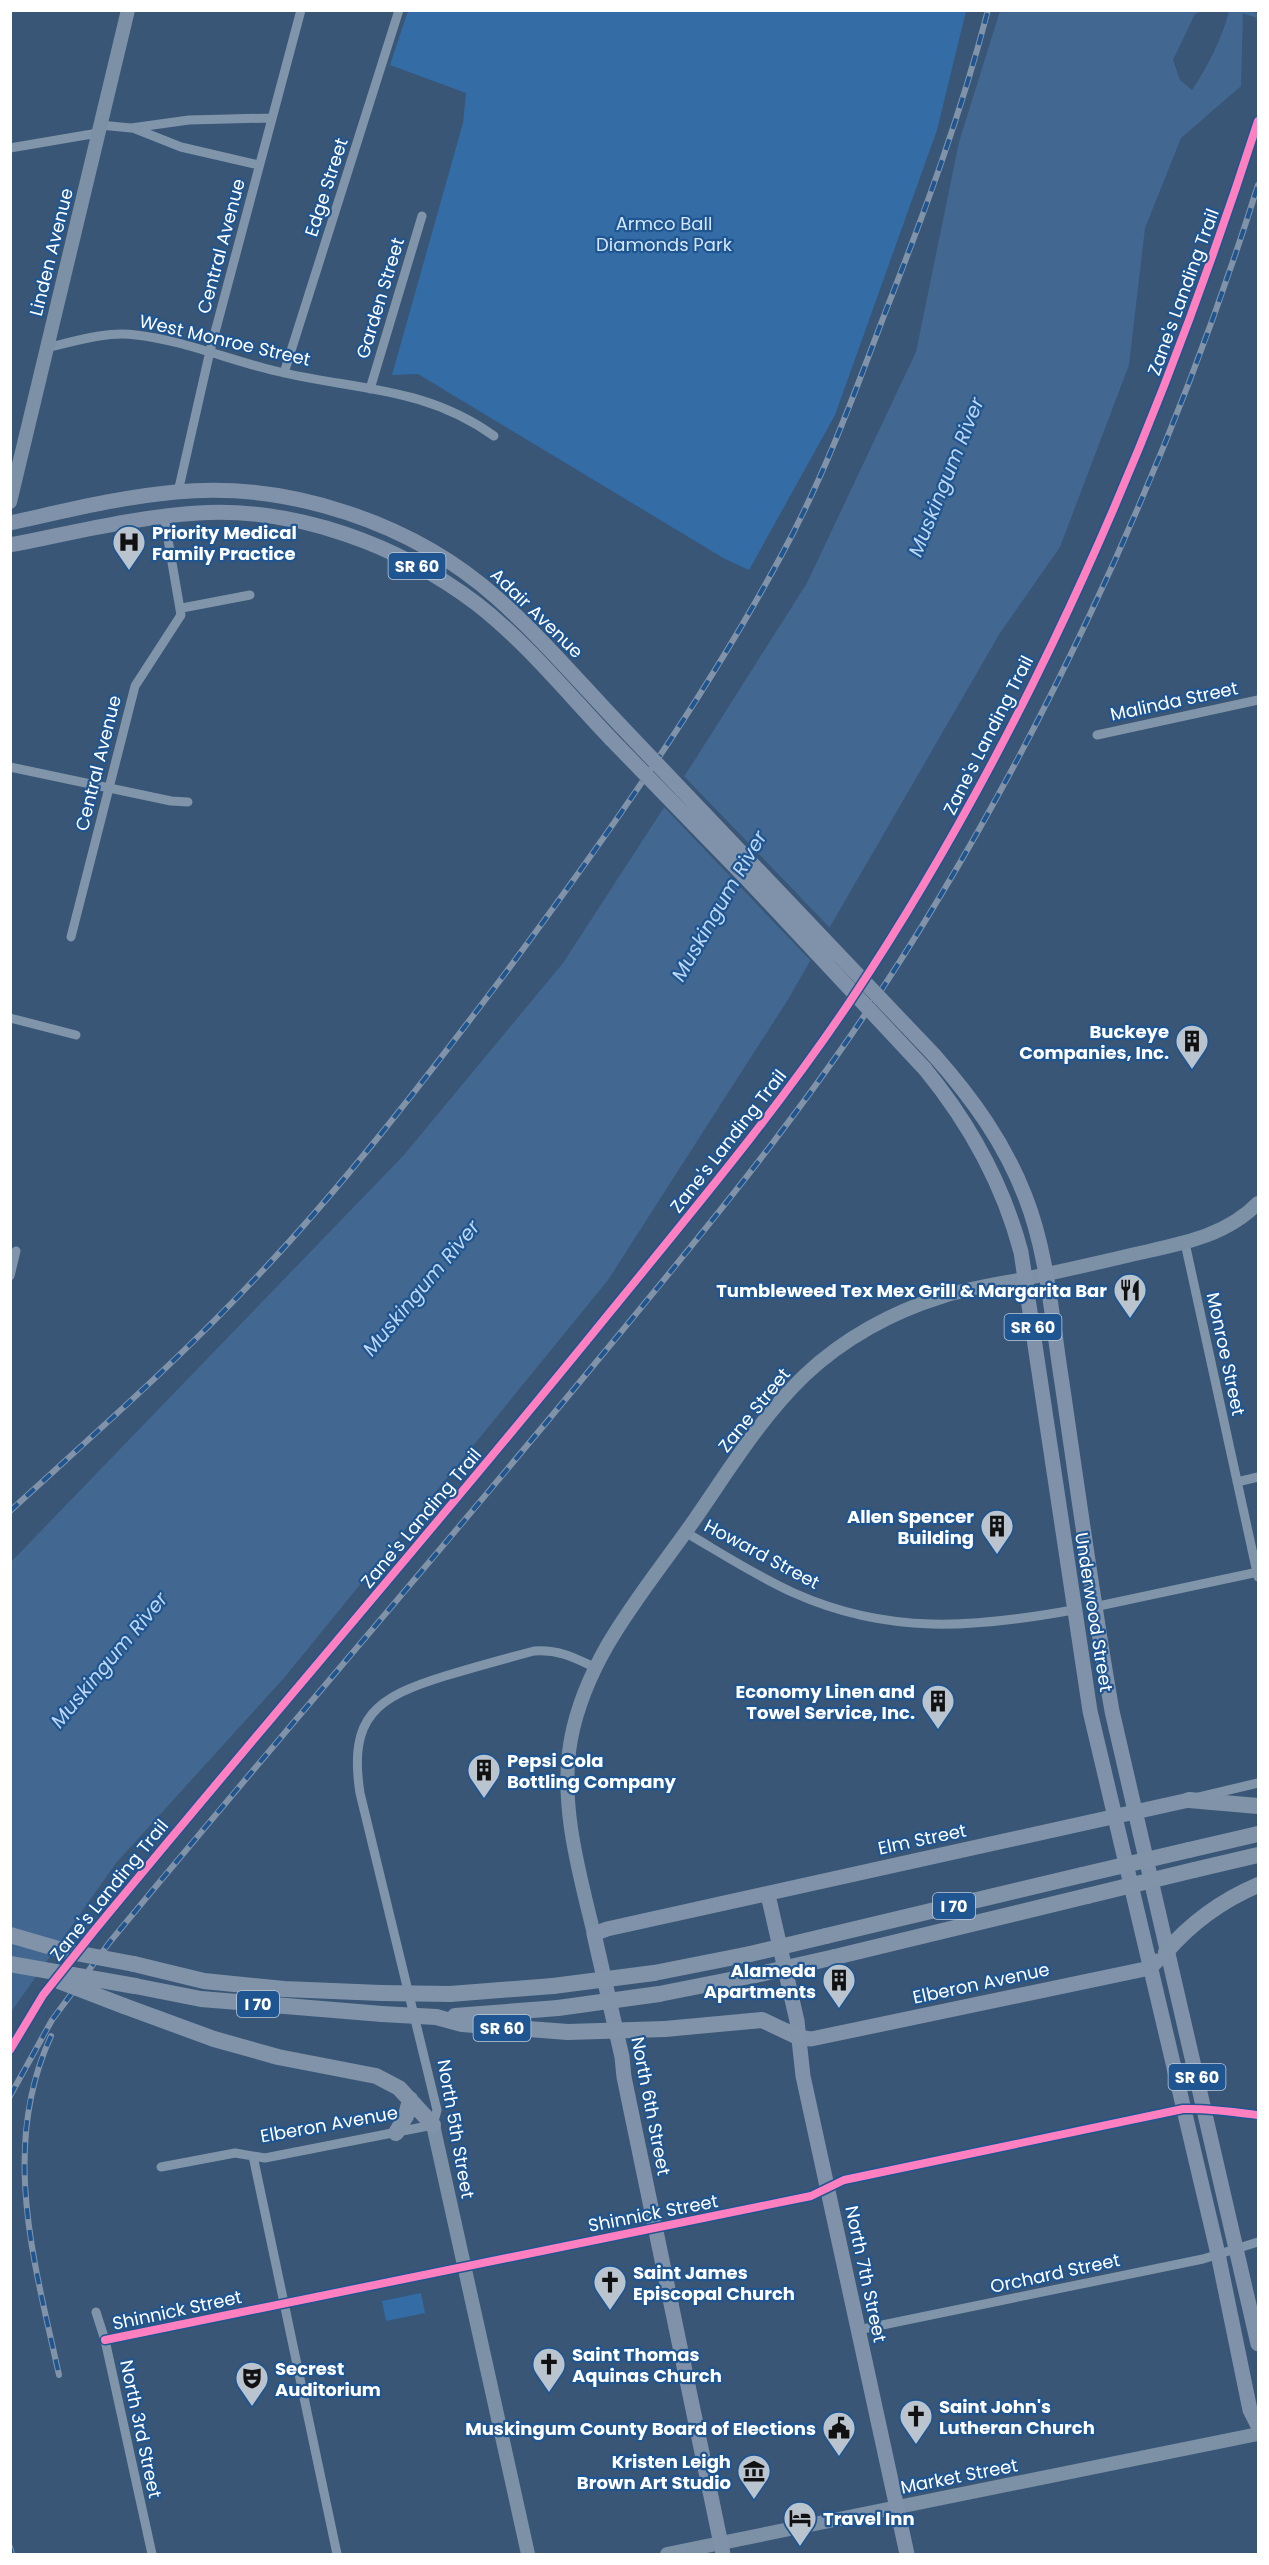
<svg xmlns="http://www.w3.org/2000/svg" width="1269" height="2565" font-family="Poppins,sans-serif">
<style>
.green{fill:#346ca6}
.water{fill:#426891}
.pier{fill:#395676}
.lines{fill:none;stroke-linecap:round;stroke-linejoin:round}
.stream{stroke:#426891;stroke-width:4}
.street{stroke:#8095a9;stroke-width:9}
.secondary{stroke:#7c90a6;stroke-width:14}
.primary{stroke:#8092a9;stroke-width:15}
.highway{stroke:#8093a9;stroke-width:16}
.rail-casing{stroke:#8093a9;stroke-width:6}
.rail{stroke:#1f5590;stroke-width:4;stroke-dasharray:11;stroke-linecap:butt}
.primary-bridge{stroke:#8092a9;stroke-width:15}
.highway-bridge{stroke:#8093a9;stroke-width:16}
.cycleway-casing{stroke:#1f5590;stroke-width:11}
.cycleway{stroke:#ff80c0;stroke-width:8}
.labels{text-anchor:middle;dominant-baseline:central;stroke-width:4.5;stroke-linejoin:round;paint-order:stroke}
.shield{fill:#1f5590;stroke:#bcccde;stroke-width:1.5}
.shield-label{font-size:16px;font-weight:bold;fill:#fff}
.street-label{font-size:18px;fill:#fff;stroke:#1f5590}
.park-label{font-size:18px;fill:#d4e7f9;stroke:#1f5590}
.poi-label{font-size:18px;font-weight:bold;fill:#fff;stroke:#1f5590;text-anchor:start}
.water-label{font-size:20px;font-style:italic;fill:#bbd7f4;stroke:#1f5590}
</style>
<rect width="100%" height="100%" fill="#395676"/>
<path class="green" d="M408 11H966L937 130 835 415 749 570 725 559 418 374 392 375 463 123 466 93 390 65Z
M421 2293 425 2313 386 2321 382 2301Z"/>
<path class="water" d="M1000 11H1202L1195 14 1173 60 1180 80 1192 90C1208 66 1221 40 1229 12L1226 11H1243L1241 86 1181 138 1145 228 1129 365 1060 547 1000 633 787 1001 608 1280 284 1678 116 1863 11 2012V1562L404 1155 563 963 698 755 807 583 916 352 959 142Z"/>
<path class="pier" d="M682 774 832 930 813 963 662 805Z"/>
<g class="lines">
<path class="stream" d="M1239 10 1258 16"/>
<path class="street" d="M100 125 131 128 189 120 271 118
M133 128 181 147 259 165
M10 148 98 133
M46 348C76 341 106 331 136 335 180 340 222 357 264 368 347 391 420 383 494 436
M284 373 399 10
M370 389 422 216
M178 492 210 351 301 10
M182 608 250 595
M1097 735 1258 700
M10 767 171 801 188 802
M71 937 135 686 181 615 164 516
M10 1018 76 1035
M1185 1243 1258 1577
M10 1276 16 1251
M1237 1482 1258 1477
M685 1532C721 1553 756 1576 794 1593 888 1635 974 1628 1073 1610
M1094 1607 1258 1572
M1199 1797 1258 1783
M253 2156 337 2554
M161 2167 235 2153 265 2158 433 2125 437 2110 360 1793C348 1716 377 1697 445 1676 475 1667 504 1659 534 1651 557 1649 573 1657 594 1667
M96 2312 105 2340 152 2554
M858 2330 1203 2259 1258 2242
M105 2340 811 2196 844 2180 1183 2109C1207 2108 1235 2112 1258 2115"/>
<path class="secondary" d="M10 502 128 10
M594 1934C579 1872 559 1803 571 1739 587 1654 647 1588 695 1519 729 1470 761 1417 805 1375 843 1339 892 1312 941 1297 968 1288 997 1284 1024 1279 1061 1271 1098 1263 1135 1254 1179 1244 1225 1237 1258 1203
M433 2125 528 2554
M667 2554 1258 2434"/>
<path class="primary" d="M10 523C65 511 120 497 176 492 288 481 413 523 497 598 541 637 580 683 620 725
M10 545C72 533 135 517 198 513 297 507 399 545 477 604 526 642 568 694 611 739
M934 1055C972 1098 1004 1142 1025 1196 1048 1254 1052 1321 1062 1383 1078 1492 1093 1602 1112 1711L1258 2344
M925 1069C970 1124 1003 1184 1021 1252L1090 1711 1218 2254 1250 2410 1258 2426
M768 1895 797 2021 803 2076 907 2554
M798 2037 811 2039 1150 1968 1157 1961
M723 2554 624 2077 622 2057 594 1934 607 1929 1189 1800"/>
<path class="highway" d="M1189 1800 1258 1806
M1189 1850 1258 1834
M1194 1870 1258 1855
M826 1936 1082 1875
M1166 1952C1191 1923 1223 1900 1258 1885
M835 1957 1087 1896
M134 1964 204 1981 284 1989 381 1993
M654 1973 750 1954
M135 1986 201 1999 382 2014
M450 1994 553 1986
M659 1994 755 1975
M124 2006 214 2039 278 2057 376 2076 399 2088 433 2125
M455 2016 558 2008
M436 2017 462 2024 568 2032
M665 2029 762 2020 798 2037
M396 2133 406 2116 410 2099"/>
<defs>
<path id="rail" d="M10 1511C91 1437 174 1364 249 1285 342 1188 423 1082 504 975 604 840 701 704 781 556 823 479 854 395 885 313 924 214 961 114 988 10
M51 2036C0 2147 34 2261 59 2375
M10 2096 52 2020 109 1943C267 1751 430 1564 588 1372 683 1257 779 1142 862 1019 1030 770 1168 471 1258 185
M10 2547 12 2554"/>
</defs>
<use href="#rail" class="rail-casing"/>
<use href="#rail" class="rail"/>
<path class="primary-bridge" d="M620 725 934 1055
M611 739 749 881 925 1069"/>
<path class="highway-bridge" d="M1082 1875 1189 1850
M1087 1896 1194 1870
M10 1935 65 1951 134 1964
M750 1954 826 1936
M10 1964 135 1986
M755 1975 835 1957
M59 1981 124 2006
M553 1986 654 1973
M381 1993 450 1994
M558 2008 659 1994
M382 2014 436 2017
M568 2032 665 2029"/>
<defs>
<path id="cycleway" d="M10 2050 43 1995 94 1931C265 1723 442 1520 611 1311 694 1209 778 1109 851 1000 1030 731 1159 428 1258 121
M105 2340 811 2196 844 2180 1183 2109C1207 2108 1235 2112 1258 2115"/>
</defs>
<use href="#cycleway" class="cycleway-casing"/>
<use href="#cycleway" class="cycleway"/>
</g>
<defs>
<symbol id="hospital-pin" viewBox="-11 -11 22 30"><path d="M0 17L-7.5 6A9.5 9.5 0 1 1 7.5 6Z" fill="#bac4cf" stroke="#1f5590"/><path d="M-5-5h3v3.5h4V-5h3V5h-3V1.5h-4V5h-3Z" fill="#111"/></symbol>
<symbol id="building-pin" viewBox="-11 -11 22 30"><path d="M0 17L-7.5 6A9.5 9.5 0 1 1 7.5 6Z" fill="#bac4cf" stroke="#1f5590"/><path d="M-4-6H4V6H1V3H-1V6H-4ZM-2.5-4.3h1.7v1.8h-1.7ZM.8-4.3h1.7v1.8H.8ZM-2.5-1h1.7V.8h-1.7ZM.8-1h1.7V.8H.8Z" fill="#111"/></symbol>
<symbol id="restaurant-pin" viewBox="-11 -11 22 30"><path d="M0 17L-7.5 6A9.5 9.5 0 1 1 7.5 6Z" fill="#bac4cf" stroke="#1f5590"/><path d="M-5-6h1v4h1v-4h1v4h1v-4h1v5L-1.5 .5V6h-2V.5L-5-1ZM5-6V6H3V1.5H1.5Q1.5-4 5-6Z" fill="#111"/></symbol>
<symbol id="church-pin" viewBox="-11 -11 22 30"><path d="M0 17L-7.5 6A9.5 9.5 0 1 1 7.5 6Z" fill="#bac4cf" stroke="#1f5590"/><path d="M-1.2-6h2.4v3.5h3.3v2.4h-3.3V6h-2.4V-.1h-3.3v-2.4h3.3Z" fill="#111"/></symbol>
<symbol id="theatre-pin" viewBox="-11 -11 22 30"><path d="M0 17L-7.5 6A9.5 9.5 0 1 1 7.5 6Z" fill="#bac4cf" stroke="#1f5590"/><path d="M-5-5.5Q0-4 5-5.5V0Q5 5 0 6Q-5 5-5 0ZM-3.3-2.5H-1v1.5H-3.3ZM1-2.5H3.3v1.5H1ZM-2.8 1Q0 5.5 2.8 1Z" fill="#111"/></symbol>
<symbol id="civic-pin" viewBox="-11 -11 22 30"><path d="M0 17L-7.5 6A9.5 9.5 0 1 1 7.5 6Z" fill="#bac4cf" stroke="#1f5590"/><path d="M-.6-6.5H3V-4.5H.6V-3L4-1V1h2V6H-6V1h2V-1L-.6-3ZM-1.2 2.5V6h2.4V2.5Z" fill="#111"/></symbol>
<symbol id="museum-pin" viewBox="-11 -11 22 30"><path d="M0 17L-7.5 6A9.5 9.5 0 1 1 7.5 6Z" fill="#bac4cf" stroke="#1f5590"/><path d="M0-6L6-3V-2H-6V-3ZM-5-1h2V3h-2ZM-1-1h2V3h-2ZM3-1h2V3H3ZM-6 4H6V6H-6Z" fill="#111"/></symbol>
<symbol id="hotel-pin" viewBox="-11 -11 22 30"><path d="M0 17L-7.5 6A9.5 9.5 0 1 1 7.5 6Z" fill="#bac4cf" stroke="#1f5590"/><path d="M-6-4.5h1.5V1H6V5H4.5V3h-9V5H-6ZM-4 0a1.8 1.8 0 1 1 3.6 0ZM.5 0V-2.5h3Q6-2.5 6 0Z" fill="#111"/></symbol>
</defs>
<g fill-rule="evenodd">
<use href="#hospital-pin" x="110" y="523" width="38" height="52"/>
<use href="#building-pin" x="1173" y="1022" width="38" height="52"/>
<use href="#restaurant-pin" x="1111" y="1271" width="38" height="52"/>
<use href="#building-pin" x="978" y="1507" width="38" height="52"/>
<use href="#building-pin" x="919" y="1682" width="38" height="52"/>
<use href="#building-pin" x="465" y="1751" width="38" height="52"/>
<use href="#building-pin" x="820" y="1961" width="38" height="52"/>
<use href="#church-pin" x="591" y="2263" width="38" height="52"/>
<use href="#church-pin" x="530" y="2345" width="38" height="52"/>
<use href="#theatre-pin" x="233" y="2359" width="38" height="52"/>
<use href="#church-pin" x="897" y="2397" width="38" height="52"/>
<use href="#civic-pin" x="820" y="2409" width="38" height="52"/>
<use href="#museum-pin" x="735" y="2452" width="38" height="52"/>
<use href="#hotel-pin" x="781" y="2499" width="38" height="52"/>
</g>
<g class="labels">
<g class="shield">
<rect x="388.5" y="553" width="57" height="26" rx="4.5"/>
<rect x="1004.5" y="1314" width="57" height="26" rx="4.5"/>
<rect x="933" y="1893" width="42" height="26" rx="4.5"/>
<rect x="237" y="1991" width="42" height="26" rx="4.5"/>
<rect x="473.5" y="2015" width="57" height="26" rx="4.5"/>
<rect x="1168.5" y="2064" width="57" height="26" rx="4.5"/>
</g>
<g class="shield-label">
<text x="417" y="566">SR 60</text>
<text x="1033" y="1327">SR 60</text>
<text x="954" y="1906">I 70</text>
<text x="258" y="2004">I 70</text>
<text x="502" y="2028">SR 60</text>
<text x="1197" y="2077">SR 60</text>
</g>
<g class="street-label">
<text transform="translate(326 187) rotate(-72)">Edge Street</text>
<text transform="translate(221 246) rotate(-75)">Central Avenue</text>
<text transform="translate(51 252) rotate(-76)">Linden Avenue</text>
<text transform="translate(1183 292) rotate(-70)">Zane's Landing Trail</text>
<text transform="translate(380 298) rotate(-73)">Garden Street</text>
<text transform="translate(225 340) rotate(13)">West Monroe Street</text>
<text transform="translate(537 613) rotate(44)">Adair Avenue</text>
<text transform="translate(1174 701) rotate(-12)">Malinda Street</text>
<text transform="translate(988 735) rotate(-63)">Zane's Landing Trail</text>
<text transform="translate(98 763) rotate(-76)">Central Avenue</text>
<text transform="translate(728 1141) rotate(-52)">Zane's Landing Trail</text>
<text transform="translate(1226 1354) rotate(78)">Monroe Street</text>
<text transform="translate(754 1410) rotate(-51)">Zane Street</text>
<text transform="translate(421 1518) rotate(-50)">Zane's Landing Trail</text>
<text transform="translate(762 1554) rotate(28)">Howard Street</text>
<text transform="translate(1094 1612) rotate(81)">Underwood Street</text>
<text transform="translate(922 1839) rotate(-12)">Elm Street</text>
<text transform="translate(109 1890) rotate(-51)">Zane's Landing Trail</text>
<text transform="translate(981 1983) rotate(-12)">Elberon Avenue</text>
<text transform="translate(651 2106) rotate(79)">North 6th Street</text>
<text transform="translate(329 2124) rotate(-10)">Elberon Avenue</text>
<text transform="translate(456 2129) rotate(80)">North 5th Street</text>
<text transform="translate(653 2213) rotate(-11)">Shinnick Street</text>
<text transform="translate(1055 2273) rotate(-12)">Orchard Street</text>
<text transform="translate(866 2274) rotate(78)">North 7th Street</text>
<text transform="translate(177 2310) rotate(-12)">Shinnick Street</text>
<text transform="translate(141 2429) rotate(78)">North 3rd Street</text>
<text transform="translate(959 2476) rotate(-11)">Market Street</text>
</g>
<g class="park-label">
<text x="664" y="223">Armco Ball<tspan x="664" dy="21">Diamonds Park</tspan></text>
</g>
<g class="poi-label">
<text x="152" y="532">Priority Medical<tspan x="152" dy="21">Family Practice</tspan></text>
<text x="1169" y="1031" text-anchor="end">Buckeye<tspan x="1169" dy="21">Companies, Inc.</tspan></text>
<text x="1107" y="1290" text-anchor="end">Tumbleweed Tex Mex Grill &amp; Margarita Bar</text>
<text x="974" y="1516" text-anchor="end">Allen Spencer<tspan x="974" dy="21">Building</tspan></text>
<text x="915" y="1691" text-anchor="end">Economy Linen and<tspan x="915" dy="21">Towel Service, Inc.</tspan></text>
<text x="507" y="1760">Pepsi Cola<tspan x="507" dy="21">Bottling Company</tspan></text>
<text x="816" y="1970" text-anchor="end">Alameda<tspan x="816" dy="21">Apartments</tspan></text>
<text x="633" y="2272">Saint James<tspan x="633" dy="21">Episcopal Church</tspan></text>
<text x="572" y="2354">Saint Thomas<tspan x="572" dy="21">Aquinas Church</tspan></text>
<text x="275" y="2368">Secrest<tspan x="275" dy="21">Auditorium</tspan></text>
<text x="939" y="2406">Saint John's<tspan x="939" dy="21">Lutheran Church</tspan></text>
<text x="816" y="2428" text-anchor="end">Muskingum County Board of Elections</text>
<text x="731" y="2461" text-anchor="end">Kristen Leigh<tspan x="731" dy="21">Brown Art Studio</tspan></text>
<text x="823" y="2518">Travel Inn</text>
</g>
<g class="water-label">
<text transform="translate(946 477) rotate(-68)">Muskingum River</text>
<text transform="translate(719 906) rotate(-60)">Muskingum River</text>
<text transform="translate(421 1288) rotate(-50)">Muskingum River</text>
<text transform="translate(109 1660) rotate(-50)">Muskingum River</text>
</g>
</g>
<rect width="1269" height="2565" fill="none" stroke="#ffffff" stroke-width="24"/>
</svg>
